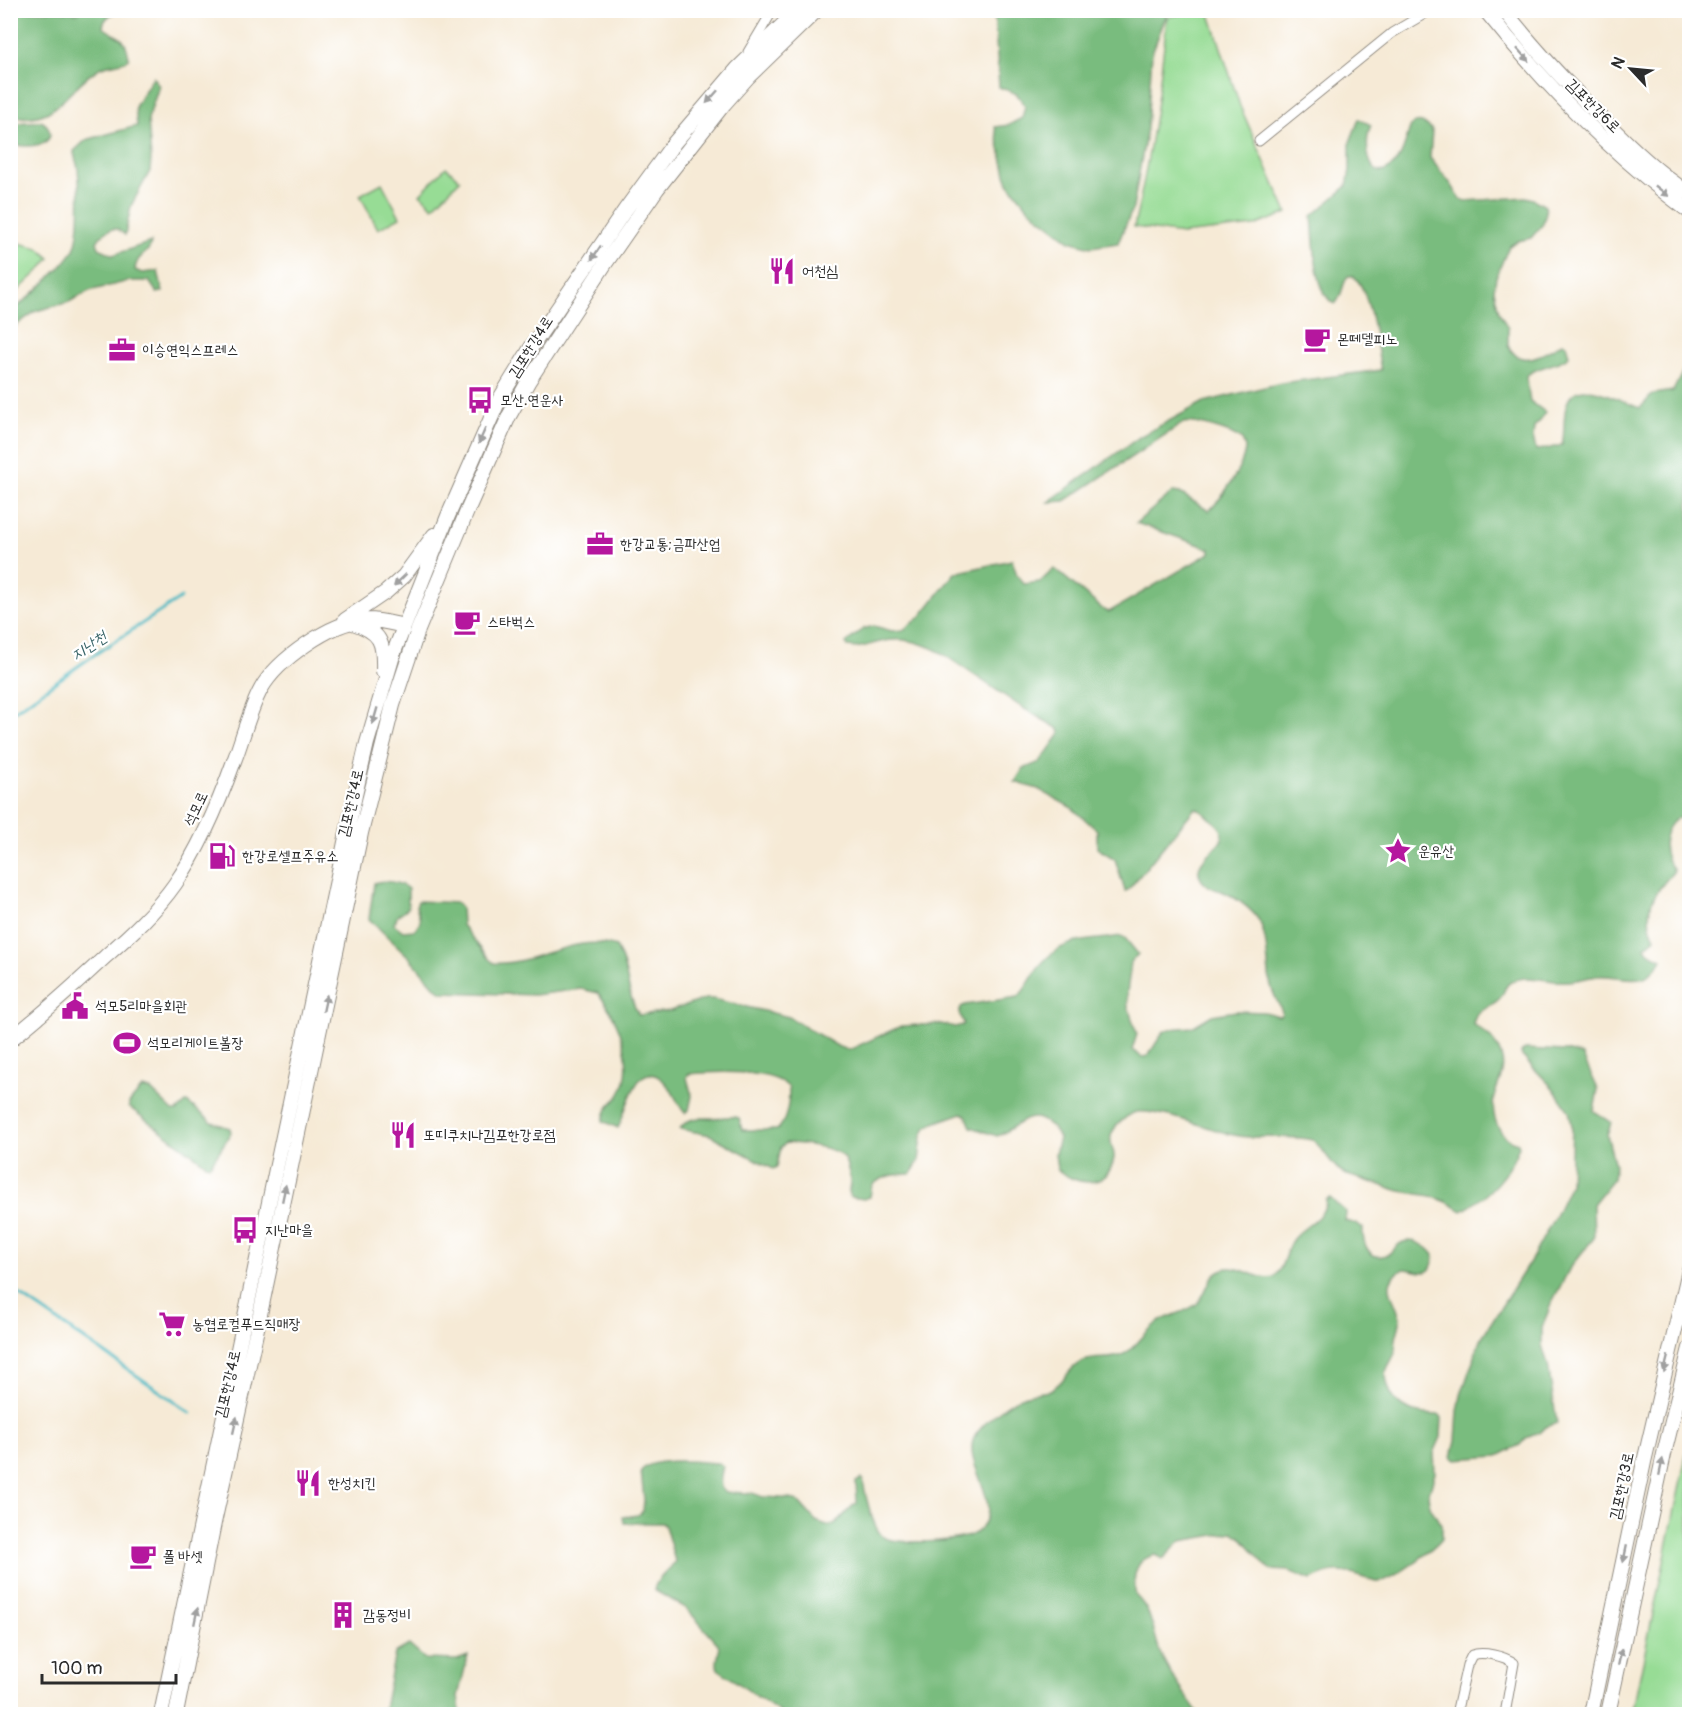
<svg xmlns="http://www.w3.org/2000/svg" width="1700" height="1725" font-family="Pangolin,'Poor Story',sans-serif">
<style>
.green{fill:#97dc95;stroke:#618460;stroke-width:1.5}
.forest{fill:#79bc7e;stroke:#527454;stroke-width:1.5}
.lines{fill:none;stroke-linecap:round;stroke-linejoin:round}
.stream{stroke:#4cbac4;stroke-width:3}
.street-casing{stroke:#908a80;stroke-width:11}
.secondary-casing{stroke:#908a80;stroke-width:16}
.street{stroke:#fff;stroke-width:9}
.secondary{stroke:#fff;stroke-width:14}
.oneway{fill:#a0a0a0}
.labels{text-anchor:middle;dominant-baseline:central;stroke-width:4.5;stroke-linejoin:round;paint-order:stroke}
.street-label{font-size:15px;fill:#2b2b2b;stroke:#fff}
.poi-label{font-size:15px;fill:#2b2b2b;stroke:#fff;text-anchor:start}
.water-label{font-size:16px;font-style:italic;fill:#386468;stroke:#fff}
</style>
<rect width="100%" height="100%" fill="#fff"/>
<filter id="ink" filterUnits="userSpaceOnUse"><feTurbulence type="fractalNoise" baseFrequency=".0167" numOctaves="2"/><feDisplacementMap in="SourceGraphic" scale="12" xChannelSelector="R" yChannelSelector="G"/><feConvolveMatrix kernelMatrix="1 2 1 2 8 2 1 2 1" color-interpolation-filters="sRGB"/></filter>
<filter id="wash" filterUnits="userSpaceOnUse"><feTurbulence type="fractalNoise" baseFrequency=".008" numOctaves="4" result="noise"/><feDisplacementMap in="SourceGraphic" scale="24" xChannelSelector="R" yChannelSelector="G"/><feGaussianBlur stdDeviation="1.35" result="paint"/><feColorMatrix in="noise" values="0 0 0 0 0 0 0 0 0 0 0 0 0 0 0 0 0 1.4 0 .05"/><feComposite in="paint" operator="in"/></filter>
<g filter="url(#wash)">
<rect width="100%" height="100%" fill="#f6ead6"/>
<path class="green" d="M1201 11H1209L1240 106 1287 213 1254 226 1182 234 1134 227C1150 158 1160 88 1167 17Z
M446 167 460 180 433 207 420 194Z
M382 183 400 217 378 229 360 195Z
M11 241 38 248 50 258 41 269 11 297Z
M1689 1442V1714H1632Z"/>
<path class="forest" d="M994 10 1168 11 1152 53 1147 128 1133 208 1118 243 1091 247 1070 241 1030 210 1008 183 995 127 1009 125 1022 118 1025 106 1017 94 999 87Z
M14 11H59L77 13 81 11H121C112 13 104 17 103 27 118 39 126 34 129 59 120 65 107 63 98 69 64 90 59 125 11 116L10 12Z
M153 77 159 86 148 119 151 159 150 171 131 206 125 235C124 234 117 229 117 229 109 227 100 236 97 242L99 248 113 255 151 242C151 254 136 254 135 270L142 273 158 271 163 292 157 293 149 281H129L89 291 69 302 36 311 11 329V312C25 301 69 263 75 247 81 231 80 187 78 169 77 162 74 157 74 151L86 140 137 126 135 107Z
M1359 119 1371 125C1361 148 1372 192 1397 161 1405 151 1406 137 1411 125 1418 120 1426 123 1432 130L1430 158 1451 184 1460 199 1465 201 1526 197 1533 199 1545 206 1546 212 1543 224 1531 238 1518 241 1509 246 1496 277 1494 290 1499 312 1508 328V346C1511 350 1515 356 1519 357 1532 363 1552 349 1562 343L1566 344 1569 356C1558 366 1538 365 1526 376L1530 401 1545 412 1541 420 1534 427 1533 437 1536 450 1546 449 1562 445C1565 432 1563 419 1566 407 1573 371 1622 402 1640 408L1653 394 1673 391 1689 359 1690 819 1677 818C1665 828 1661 844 1667 859 1669 863 1672 867 1674 871 1656 891 1640 910 1655 938L1645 947 1648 952 1662 959C1645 991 1626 974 1597 976 1583 978 1571 983 1556 981 1540 980 1527 974 1511 982 1503 986 1505 995 1498 1000 1489 1008 1476 1010 1473 1024 1487 1033 1499 1043 1502 1060 1505 1073 1497 1085 1494 1097 1491 1115 1498 1139 1518 1143L1519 1146C1510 1173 1488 1197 1462 1211L1447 1202 1431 1196 1400 1191 1344 1174C1331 1166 1325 1150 1313 1140 1285 1133 1254 1142 1226 1133 1208 1128 1148 1106 1133 1113 1125 1117 1113 1127 1111 1136 1109 1144 1115 1150 1114 1158 1108 1190 1076 1186 1057 1169L1055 1154 1059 1138C1056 1131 1052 1127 1046 1123 1028 1108 1013 1131 997 1136L971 1127 966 1115 962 1113 934 1123 925 1129 922 1136 919 1161 911 1174C896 1174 885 1175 872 1185L870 1197 864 1199 850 1197C847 1192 851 1186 850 1179 849 1172 847 1162 842 1156 834 1147 798 1143 786 1143L781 1147 777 1167 773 1169 710 1135 680 1129C688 1116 702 1118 715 1118 724 1118 730 1115 739 1118L742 1130H777C787 1121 789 1102 789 1088 773 1068 711 1072 688 1074L687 1078 692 1096 689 1110 685 1113C678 1106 675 1094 668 1086 638 1049 628 1108 618 1128L603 1121C604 1117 605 1111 608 1108 611 1102 617 1100 620 1094 637 1063 618 1018 598 993L581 989 534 995 442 992 434 986 410 958 369 919 374 883C383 879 401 882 408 889V908L398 915 394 924 403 931 414 930C424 921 419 917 416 906L418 901 457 903 461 907 462 925 489 959 494 963C534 966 575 932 616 947 629 968 626 995 639 1015L670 1011 705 999H713L789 1017 839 1047 849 1050 901 1026 941 1024 955 1027 963 1025 964 1023 959 1014 961 1007 965 1005 1018 997C1028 987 1033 973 1043 962 1066 936 1091 942 1121 936L1125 938 1138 954 1131 962 1127 993 1128 1007 1137 1034 1132 1050 1142 1057 1148 1056 1163 1032 1170 1029 1192 1027 1212 1015 1236 1011 1264 1012 1279 1016 1281 1015 1282 1012C1278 1002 1272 992 1270 982 1267 964 1268 935 1258 919 1252 910 1240 901 1230 895 1220 889 1205 889 1200 877 1190 853 1244 845 1213 821 1208 816 1201 810 1195 808L1128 890 1125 891 1115 859 1097 848V830L1072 808 1038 789 1015 782 1023 769 1040 762 1060 734 1059 729 1023 708 940 652C918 641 900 636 876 643 865 646 859 649 848 647L846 643 863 629 874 626 892 631 903 630 921 616 955 573 1012 560 1017 575 1024 584 1040 582 1054 569 1056 570 1104 610 1109 612 1210 553V549L1200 545 1136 523 1173 492 1180 493 1209 511C1222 498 1244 467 1245 448 1244 445 1244 442 1241 439 1232 432 1194 420 1183 423L1065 501 1048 502 1141 436 1204 402 1281 383 1381 370C1377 349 1370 287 1353 276H1348C1342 284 1342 298 1335 304 1314 295 1314 237 1312 216L1347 186 1350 170V142Z
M41 121C46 124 49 126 50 133 51 147 25 147 16 145V123Z
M1525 1049 1565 1051 1582 1055 1598 1089 1594 1111 1611 1122 1607 1135 1615 1165 1613 1179 1593 1204 1594 1238 1571 1266 1551 1304 1542 1328V1345L1548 1365 1557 1423 1546 1427 1541 1432 1526 1438 1520 1445 1498 1456 1455 1459 1452 1457 1456 1440 1458 1411 1461 1395 1480 1340 1531 1260 1555 1216 1570 1184 1572 1126 1569 1111 1553 1088 1522 1056 1521 1053Z
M142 1088 151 1090 173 1111H177L187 1102 212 1122 230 1128 231 1133 211 1164 209 1165 206 1164 129 1107V1103Z
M1330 1198 1346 1212 1345 1221 1357 1224 1363 1228C1362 1241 1368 1262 1386 1255 1393 1253 1395 1246 1401 1243 1412 1237 1428 1246 1434 1255 1432 1282 1419 1269 1404 1269 1375 1284 1399 1300 1400 1321 1400 1327 1397 1332 1396 1339 1395 1343 1396 1348 1395 1352 1394 1358 1389 1363 1387 1369 1385 1373 1386 1377 1387 1382 1393 1410 1415 1415 1440 1415L1442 1418 1441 1437 1434 1453 1435 1473 1428 1496 1430 1506 1442 1527V1539C1434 1549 1390 1583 1377 1582 1373 1582 1368 1579 1364 1578 1341 1570 1333 1569 1311 1580L1289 1571 1270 1570 1243 1539 1233 1532 1181 1541 1163 1559 1155 1555C1134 1559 1132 1578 1136 1596 1154 1612 1153 1638 1163 1659 1173 1679 1187 1697 1199 1714H782L718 1669C714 1660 722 1653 718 1644L686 1608 654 1590C656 1578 669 1572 675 1561L665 1526 662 1523H624L623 1517 638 1515 643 1511 644 1500 641 1471C652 1456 700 1462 718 1463L723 1466C715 1499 726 1491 750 1493 755 1493 759 1496 764 1497 775 1498 787 1497 798 1501L816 1521 830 1526C842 1522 846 1509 857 1503L856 1482 861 1479 863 1480C865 1494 872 1526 882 1536 893 1546 963 1542 975 1533 1011 1507 959 1464 975 1436 983 1423 1009 1401 1024 1396 1032 1392 1042 1394 1050 1390 1064 1384 1069 1366 1084 1361 1097 1356 1112 1361 1124 1354 1137 1347 1145 1331 1157 1323 1169 1315 1188 1312 1198 1303 1207 1293 1208 1276 1221 1270 1239 1262 1256 1282 1274 1277 1285 1267 1284 1251 1293 1239 1303 1226 1326 1218 1326 1200Z
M409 1645 425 1659 457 1660 468 1656 458 1696 460 1711 465 1714H383L395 1653Z"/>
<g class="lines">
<path class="stream" d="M10 714 94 655 181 598
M10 1288 191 1413"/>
</g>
</g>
<g filter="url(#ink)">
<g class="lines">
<defs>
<path id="street" d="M748 52 773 10
M1259 141 1392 33 1431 10
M1456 1714 1467 1665 1472 1655C1483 1651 1504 1656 1514 1663L1505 1714"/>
<path id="secondary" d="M1485 10C1545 85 1613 155 1690 212
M1504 10C1535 50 1570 87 1606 122 1632 148 1659 174 1690 194
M345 620 386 592 404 576 434 535
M353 623C381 632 384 642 383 671
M10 1040C44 1013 75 985 106 956 131 934 156 911 175 884 201 847 219 803 234 761 243 738 249 711 261 689 277 660 331 622 364 620 378 619 391 623 404 626
M161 1714 355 795 367 743 394 652 448 516 499 400 532 346 625 210 674 143 738 68 798 10
M176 1714 214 1523 258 1324 361 833 393 705 418 630 468 509 509 416 528 382 605 264 657 189 724 104 748 77 817 10
M1591 1714 1644 1462 1690 1266
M1608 1714 1664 1454 1690 1348"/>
</defs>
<use href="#street" class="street-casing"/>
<use href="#secondary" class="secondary-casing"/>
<use href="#street" class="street"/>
<use href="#secondary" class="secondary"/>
</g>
<defs><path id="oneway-solid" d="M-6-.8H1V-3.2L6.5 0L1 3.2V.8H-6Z" transform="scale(1.5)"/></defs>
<g class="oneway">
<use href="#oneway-solid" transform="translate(1523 55) rotate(48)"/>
<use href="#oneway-solid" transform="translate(712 97) rotate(132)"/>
<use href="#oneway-solid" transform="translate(1662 191) rotate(38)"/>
<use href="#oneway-solid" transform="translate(596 253) rotate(124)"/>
<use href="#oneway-solid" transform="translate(482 436) rotate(114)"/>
<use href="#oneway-solid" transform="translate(400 580) rotate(136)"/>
<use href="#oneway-solid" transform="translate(375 716) rotate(106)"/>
<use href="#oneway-solid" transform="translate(325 1003) rotate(-78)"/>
<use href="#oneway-solid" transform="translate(284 1193) rotate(-78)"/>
<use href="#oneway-solid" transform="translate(1666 1364) rotate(104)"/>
<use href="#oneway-solid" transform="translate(235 1425) rotate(-77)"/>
<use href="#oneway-solid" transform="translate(1661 1467) rotate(-78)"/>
<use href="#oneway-solid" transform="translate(1625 1554) rotate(102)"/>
<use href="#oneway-solid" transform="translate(196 1616) rotate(-78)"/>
<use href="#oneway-solid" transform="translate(1620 1657) rotate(-78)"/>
</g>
</g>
<defs>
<symbol id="restaurant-bare" viewBox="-9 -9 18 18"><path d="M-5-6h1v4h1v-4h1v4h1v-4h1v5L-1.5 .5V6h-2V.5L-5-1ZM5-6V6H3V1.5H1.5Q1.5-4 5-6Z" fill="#b5179e" stroke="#fff" stroke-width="2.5" paint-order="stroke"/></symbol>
<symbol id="cafe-bare" viewBox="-9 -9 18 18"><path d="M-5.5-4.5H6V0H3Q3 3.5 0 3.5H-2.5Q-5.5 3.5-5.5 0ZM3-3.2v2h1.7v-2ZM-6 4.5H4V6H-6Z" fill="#b5179e" stroke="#fff" stroke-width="2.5" paint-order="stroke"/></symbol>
<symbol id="office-bare" viewBox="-9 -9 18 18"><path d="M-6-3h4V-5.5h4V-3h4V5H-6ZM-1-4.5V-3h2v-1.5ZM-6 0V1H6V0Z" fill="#b5179e" stroke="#fff" stroke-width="2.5" paint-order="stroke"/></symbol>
<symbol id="bus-bare" viewBox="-9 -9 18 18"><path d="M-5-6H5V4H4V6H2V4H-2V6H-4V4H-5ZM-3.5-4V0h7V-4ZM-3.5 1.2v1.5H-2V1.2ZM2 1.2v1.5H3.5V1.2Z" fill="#b5179e" stroke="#fff" stroke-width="2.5" paint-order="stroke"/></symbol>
<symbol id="sight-bare" viewBox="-9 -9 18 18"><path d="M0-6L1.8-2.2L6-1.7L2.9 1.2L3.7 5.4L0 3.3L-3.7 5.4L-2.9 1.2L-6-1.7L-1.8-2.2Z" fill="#b5179e" stroke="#fff" stroke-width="2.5" paint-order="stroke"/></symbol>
<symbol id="fuel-bare" viewBox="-9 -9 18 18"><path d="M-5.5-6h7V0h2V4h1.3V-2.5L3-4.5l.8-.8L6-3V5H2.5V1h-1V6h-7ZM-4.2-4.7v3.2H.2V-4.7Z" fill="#b5179e" stroke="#fff" stroke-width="2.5" paint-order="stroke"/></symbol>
<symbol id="civic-bare" viewBox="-9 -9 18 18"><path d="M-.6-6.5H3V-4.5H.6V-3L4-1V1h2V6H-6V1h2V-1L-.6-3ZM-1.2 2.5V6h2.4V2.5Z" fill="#b5179e" stroke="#fff" stroke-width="2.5" paint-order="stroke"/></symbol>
<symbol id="stadium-bare" viewBox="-9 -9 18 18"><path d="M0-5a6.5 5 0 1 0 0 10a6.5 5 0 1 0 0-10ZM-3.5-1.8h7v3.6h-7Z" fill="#b5179e" stroke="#fff" stroke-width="2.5" paint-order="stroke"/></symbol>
<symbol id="supermarket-bare" viewBox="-9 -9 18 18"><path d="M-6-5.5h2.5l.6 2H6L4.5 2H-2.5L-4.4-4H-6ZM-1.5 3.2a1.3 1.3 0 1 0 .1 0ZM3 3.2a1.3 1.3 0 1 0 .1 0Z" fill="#b5179e" stroke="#fff" stroke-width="2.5" paint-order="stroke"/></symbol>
<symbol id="building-bare" viewBox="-9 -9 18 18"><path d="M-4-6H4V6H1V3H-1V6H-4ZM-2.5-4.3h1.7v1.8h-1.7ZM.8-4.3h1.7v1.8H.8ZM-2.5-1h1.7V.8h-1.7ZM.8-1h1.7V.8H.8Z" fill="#b5179e" stroke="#fff" stroke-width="2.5" paint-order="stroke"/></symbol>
</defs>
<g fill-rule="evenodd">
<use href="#restaurant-bare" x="763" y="252" width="38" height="38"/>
<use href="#cafe-bare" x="1298" y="320" width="38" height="38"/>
<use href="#office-bare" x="103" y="331" width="38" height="38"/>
<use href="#bus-bare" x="461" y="381" width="38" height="38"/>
<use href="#office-bare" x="581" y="525" width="38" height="38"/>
<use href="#cafe-bare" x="448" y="603" width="38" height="38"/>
<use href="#sight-bare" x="1379" y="832" width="38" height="38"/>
<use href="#fuel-bare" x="203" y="837" width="38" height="38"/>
<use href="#civic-bare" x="56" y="987" width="38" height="38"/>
<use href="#stadium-bare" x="108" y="1024" width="38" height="38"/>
<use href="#restaurant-bare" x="384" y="1116" width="38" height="38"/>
<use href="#bus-bare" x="226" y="1211" width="38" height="38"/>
<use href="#supermarket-bare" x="153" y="1305" width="38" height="38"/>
<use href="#restaurant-bare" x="289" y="1464" width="38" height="38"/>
<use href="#cafe-bare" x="124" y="1537" width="38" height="38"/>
<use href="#building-bare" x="324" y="1596" width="38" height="38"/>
</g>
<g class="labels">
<g class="street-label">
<text transform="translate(1593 106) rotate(45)">김포한강6로</text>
<text transform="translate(531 347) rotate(-58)">김포한강4로</text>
<text transform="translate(351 803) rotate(-77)">김포한강4로</text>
<text transform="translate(196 809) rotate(-65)">석모로</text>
<text transform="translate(228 1384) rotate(-77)">김포한강4로</text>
<text transform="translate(1622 1486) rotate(-78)">김포한강3로</text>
</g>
<g class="poi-label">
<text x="802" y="271">어천심</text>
<text x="1337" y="339">몬떼델피노</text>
<text x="142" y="350">이승연익스프레스</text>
<text x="500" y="400">모산.연운사</text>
<text x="620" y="544">한강교통;금파산업</text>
<text x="487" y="622">스타벅스</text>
<text x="1418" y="851">운유산</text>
<text x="242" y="856">한강로셀프주유소</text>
<text x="95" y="1006">석모5리마을회관</text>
<text x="147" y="1043">석모리게이트볼장</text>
<text x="423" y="1135">또띠쿠치나김포한강로점</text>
<text x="265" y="1230">지난마을</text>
<text x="192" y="1324">농협로컬푸드직매장</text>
<text x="328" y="1483">한성치킨</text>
<text x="163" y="1556">폴 바셋</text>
<text x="363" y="1615">감동정비</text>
</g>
<g class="water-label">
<text transform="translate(89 646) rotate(-34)">지난천</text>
</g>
</g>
<rect width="1700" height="1725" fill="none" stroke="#fff" stroke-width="36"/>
<g transform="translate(1631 69) rotate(296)" stroke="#ffffff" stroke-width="4.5" paint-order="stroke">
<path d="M0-4.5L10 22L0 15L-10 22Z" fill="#2b2b2b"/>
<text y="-9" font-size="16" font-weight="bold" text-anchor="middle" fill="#2b2b2b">N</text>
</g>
<path d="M42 1674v9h134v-9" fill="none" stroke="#2b2b2b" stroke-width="3"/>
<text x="51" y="1674" font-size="18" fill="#2b2b2b" stroke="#ffffff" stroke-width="4.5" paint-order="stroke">100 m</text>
</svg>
